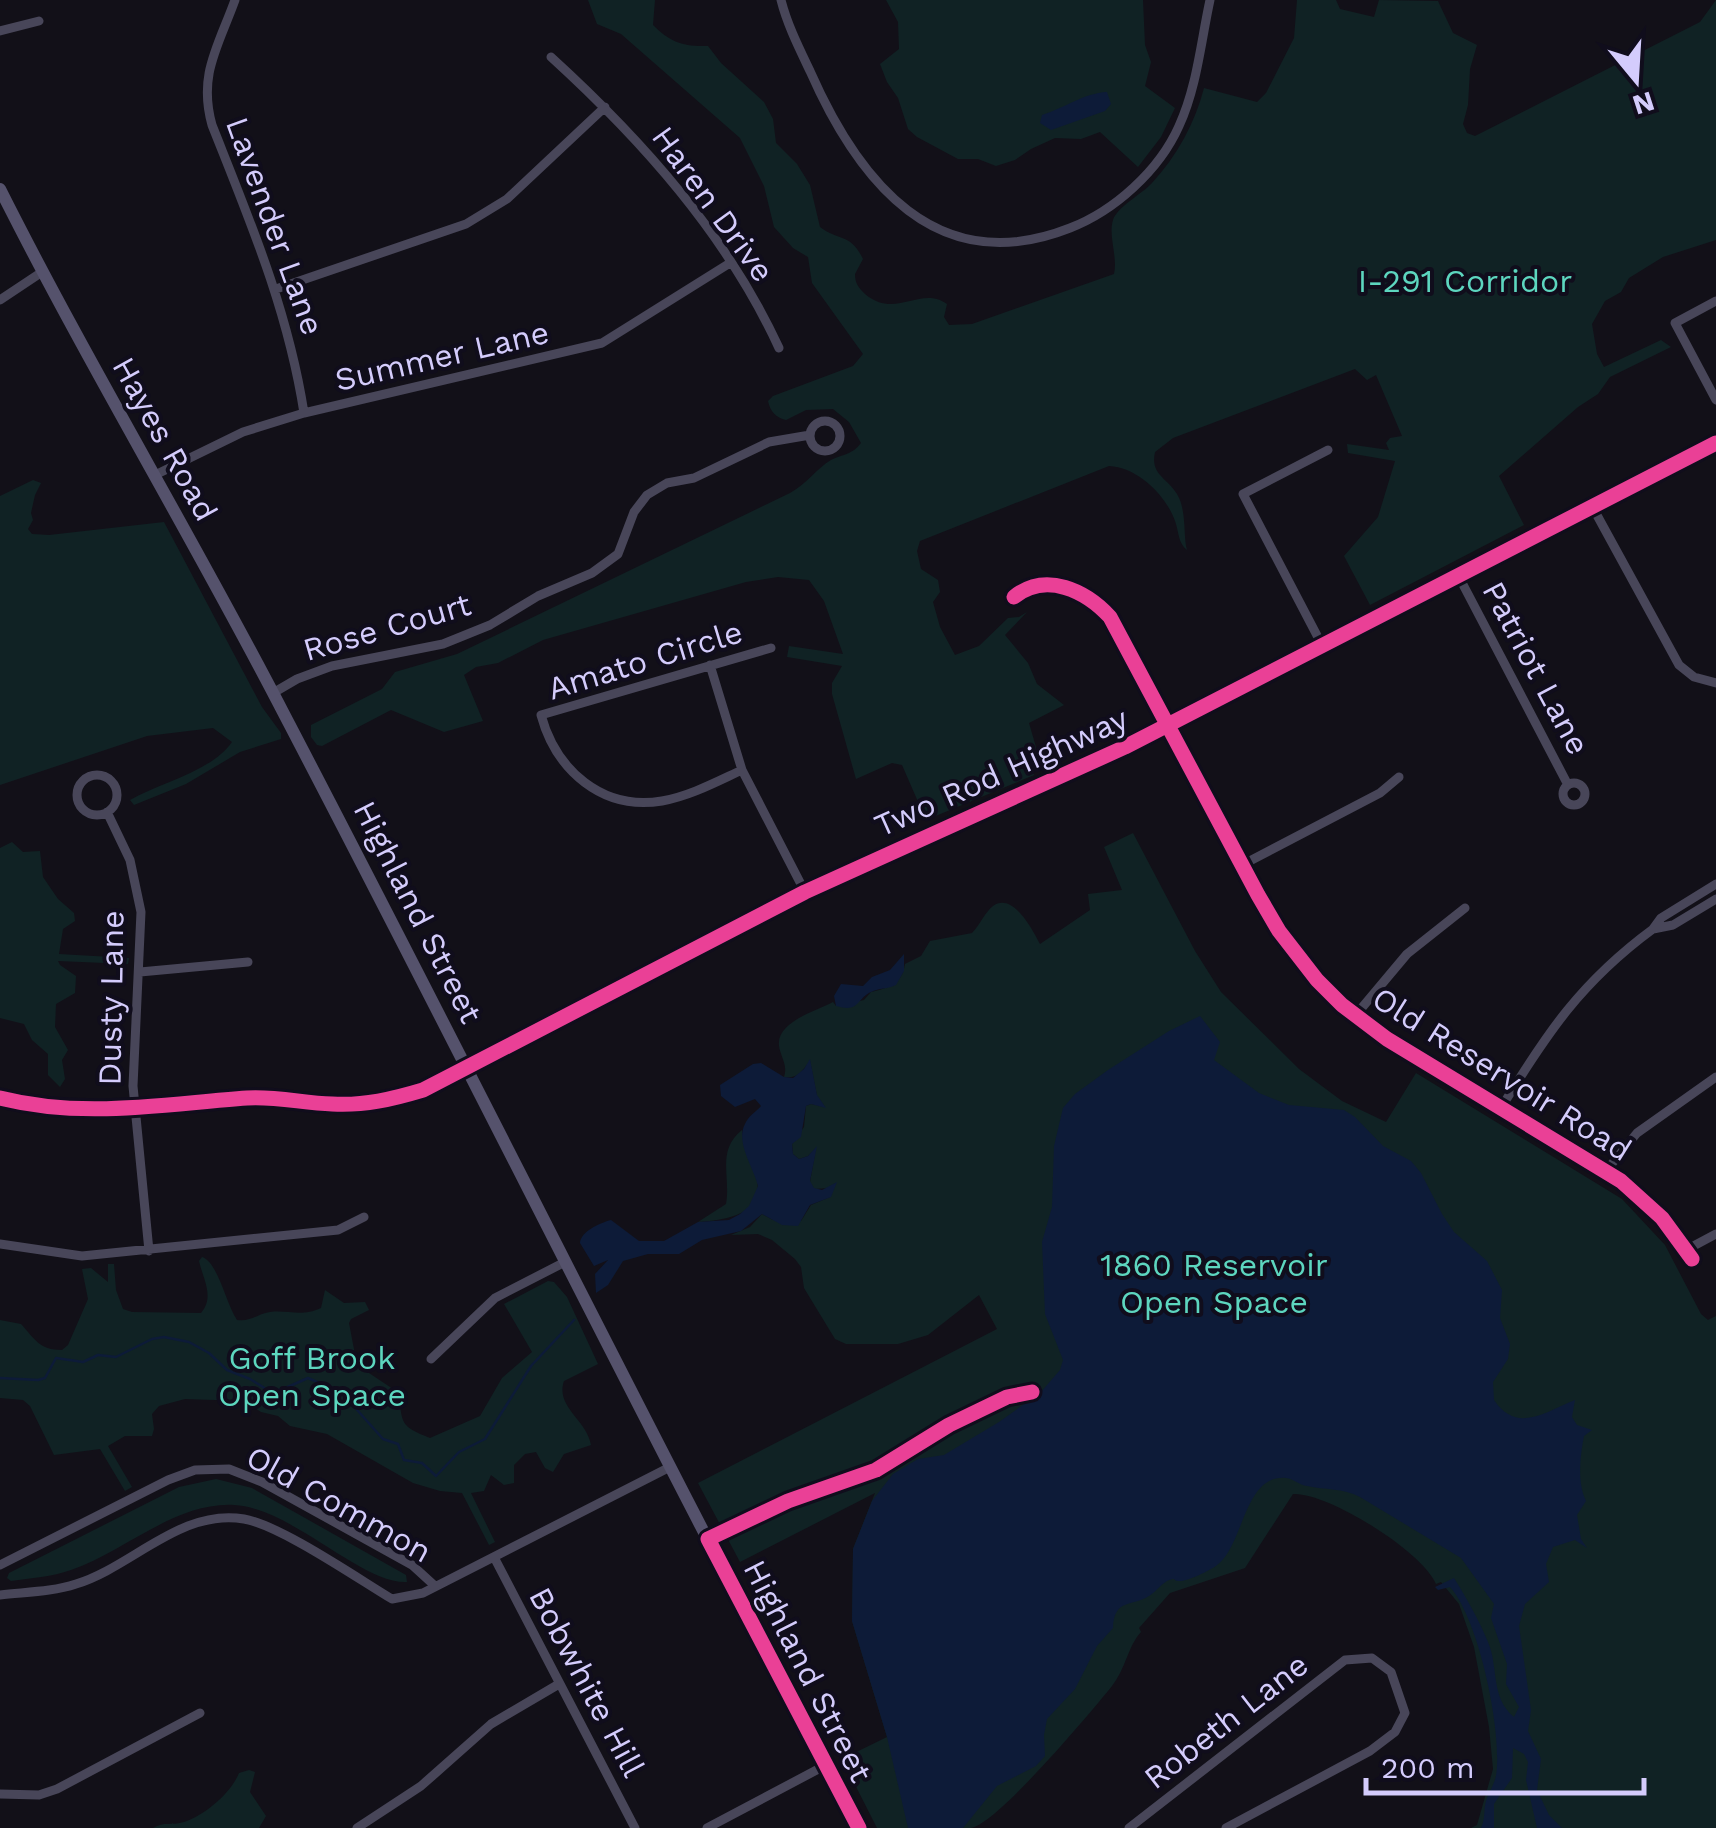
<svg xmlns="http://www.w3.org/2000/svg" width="1716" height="1828" font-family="'Work Sans',sans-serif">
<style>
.green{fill:#102224}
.water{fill:#0d1b38}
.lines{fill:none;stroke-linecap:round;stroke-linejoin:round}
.stream{stroke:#0d1b38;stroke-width:2.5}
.minor{stroke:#484659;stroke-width:9}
.tertiary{stroke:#484659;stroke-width:11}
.secondary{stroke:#55526c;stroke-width:12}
.cycleway-casing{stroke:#100d1c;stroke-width:21}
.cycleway{stroke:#ea4096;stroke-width:15}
.labels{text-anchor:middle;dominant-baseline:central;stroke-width:8;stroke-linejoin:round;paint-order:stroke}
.street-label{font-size:32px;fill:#d4ccfc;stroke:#100d1c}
.park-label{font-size:32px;fill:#5dd6bf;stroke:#100d1c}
</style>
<rect width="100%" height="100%" fill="#121018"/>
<path class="green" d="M588 0H655L653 25C670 42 683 47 708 46L721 63 764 102 773 119 776 143 797 164 810 185 820 227C838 241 851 233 863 259L855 274C855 283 858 287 865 294 896 320 920 285 947 304L944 317 949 325 972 324 1114 274C1118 257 1108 236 1113 220 1117 207 1142 194 1152 183 1177 156 1195 123 1204 88L1257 102 1266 93 1294 38 1297 0H1336L1340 9 1374 17 1379 0 1438 1 1453 33 1477 45 1470 69 1468 105 1463 124 1467 133 1475 136 1700 22 1716 0V240L1663 257 1629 278 1621 292 1605 301 1592 324 1597 354 1604 367 1661 340 1671 347 1610 377 1598 394 1578 407 1499 476 1524 525 1370 605 1344 556 1378 517 1395 461 1348 453 1347 444 1389 450 1386 443 1390 438 1402 436 1376 375 1367 380 1355 369 1173 438 1155 452C1150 475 1167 477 1177 494 1187 510 1183 537 1187 550 1178 543 1179 532 1175 521 1166 495 1137 467 1109 466L920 541 917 551 921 569 938 580 940 592 933 602 940 627 955 655 979 646 1008 618 1019 617 1027 612 1005 635 1028 663 1037 684 1064 705 1029 723 1038 754 1032 770 1034 775 926 820 902 765 892 763 856 779 832 694V683L842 666 787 657 789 646 843 654 824 601 809 580 778 577 746 582 543 640 498 663 476 667 464 675 483 721 444 732 391 710 322 746 317 745 311 737V725L382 689 395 672 457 654 790 493C808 483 817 468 831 460 843 454 852 455 861 443L849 422 833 409 806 410 786 420C776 418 770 411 768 401L773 396 853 366 863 354 812 283 808 257 793 248 774 227 764 186 740 138 621 34 597 24Z
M886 0H1143L1145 45 1151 62 1145 86 1175 108 1161 137 1138 167 1100 132 1081 139 1055 138 1031 149 1015 160 996 166 978 159H958L917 137 908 129 898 98 887 82 880 64 899 49 898 22Z
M33 480 41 483 35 495 31 513 33 520 28 529 32 534 49 535 164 522 262 707 281 733V739L240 752 186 784 134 805 130 800C161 782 211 772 232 742L213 728 147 736 0 785V496Z
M1133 833 1195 951 1221 992 1299 1069 1342 1101 1386 1122 1416 1073 1622 1199 1665 1245 1701 1314 1708 1320 1716 1316V1828H1471L1477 1825 1493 1769 1489 1727 1474 1647 1459 1604 1441 1582 1436 1584C1423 1552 1328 1492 1293 1494L1245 1568 1170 1593 1139 1628 1141 1632C1128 1646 1126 1668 1112 1686 1091 1712 998 1823 971 1828 944 1828 905 1828 877 1828L842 1759 887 1737 852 1621 853 1549 875 1493 740 1562 698 1483 997 1329 979 1295 928 1335 898 1344H846L835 1339 804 1288 801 1267 795 1259 772 1240 758 1234 731 1235 750 1227 762 1214 773 1220 801 1221 811 1205 830 1197 835 1183 829 1188 814 1189 810 1182 816 1148 808 1156 799 1159 793 1154 792 1144 804 1127 806 1106 811 1104 825 1107 817 1096 810 1061C802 1071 798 1079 784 1077 788 1065 781 1058 779 1046 776 1022 816 1011 833 1002L836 1006 864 1000 871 992C888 988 902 984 905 964L921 956 930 941 972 933C980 925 985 912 993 906 1013 891 1033 931 1040 944L1090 910 1088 894 1122 890 1104 847Z
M12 842 23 852 40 851 43 877 58 899 74 913 75 921 63 929 59 954 129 958 128 964 58 961 60 965 76 976 75 993 56 1004 55 1027 68 1050 62 1060 65 1079 60 1087 48 1075V1054L32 1040 24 1024 0 1018V848Z
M742 1130C742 1147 751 1160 756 1176 767 1215 724 1220 698 1222L726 1204C731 1176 716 1151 742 1130Z
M202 1257C218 1262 226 1304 237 1320 251 1322 257 1314 270 1312 289 1310 302 1317 321 1308L325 1290 344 1303 365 1302 369 1310 351 1319 349 1323 357 1365 399 1393C402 1424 400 1426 430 1438L480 1416 502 1378 532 1352 504 1304 548 1281 554 1282 567 1297 598 1364 564 1381C555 1407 587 1420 591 1445L564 1454 553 1472 545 1468 536 1452 525 1454 514 1465V1483L504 1485 491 1475 484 1491 471 1493 495 1542 489 1545 462 1493 440 1491 413 1483 327 1434 290 1426 278 1416 261 1412 244 1401 185 1399 159 1406 152 1414 154 1429 152 1436H125L108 1446 132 1487 125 1491 100 1449 54 1455 30 1406 23 1400 0 1398V1320L21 1324C35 1339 39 1350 62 1350L68 1345 88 1299 82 1269 91 1268 108 1282V1264H114L116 1290 123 1309 132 1312 201 1313C215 1297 203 1279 199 1261Z
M216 1479 252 1488 406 1575 407 1582C361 1584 292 1508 234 1505 175 1502 124 1552 71 1570 52 1577 31 1578 11 1581L7 1578 9 1573 179 1487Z
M249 1770 255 1772 250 1792 266 1816 259 1828H153C164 1821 172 1826 184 1822 205 1815 231 1793 239 1773Z"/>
<path class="water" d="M1107 92 1111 104 1105 111 1051 130 1040 123 1042 115C1065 108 1084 93 1107 92Z
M904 954V971L896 985C888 989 879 988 871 992 856 999 860 1013 836 1006L834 996 841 984 863 986 872 977 890 970Z
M1200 1016 1220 1042 1214 1060 1259 1093 1289 1105 1344 1110 1355 1117 1383 1146 1411 1161 1421 1173 1442 1214 1454 1232 1487 1261 1502 1290 1500 1318 1510 1344 1508 1359 1493 1382 1494 1400C1517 1434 1545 1412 1575 1400L1572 1417 1577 1425 1592 1430 1584 1436C1580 1456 1577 1483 1586 1501L1577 1515 1581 1539 1587 1548 1575 1540 1553 1547 1546 1564 1549 1582 1525 1604 1519 1626 1531 1710 1528 1731 1541 1759 1537 1790 1549 1815 1562 1828H1537L1526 1780 1528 1762 1524 1754 1513 1748 1512 1778 1494 1804V1828H1481C1486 1818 1483 1808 1487 1798 1490 1790 1494 1785 1496 1776 1503 1733 1479 1619 1450 1587L1438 1590 1435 1587 1454 1578C1467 1599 1478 1618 1488 1642 1499 1668 1490 1697 1514 1717L1519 1707 1506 1684 1507 1664 1491 1618 1494 1604 1461 1558 1360 1497C1342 1488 1326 1490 1307 1486 1299 1485 1294 1479 1286 1478 1241 1474 1245 1553 1211 1569 1204 1573 1189 1580 1182 1581 1170 1582 1179 1576 1167 1581 1160 1585 1156 1592 1149 1596 1132 1607 1114 1598 1113 1628L1097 1646 1075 1689 1047 1719 1044 1735 1045 1756 1036 1766 997 1786 963 1828H908L887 1737 852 1621 853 1549 872 1501 893 1474 918 1459 944 1455 999 1422 1041 1392 1060 1370 1063 1360 1045 1314 1042 1242 1052 1207 1054 1146 1063 1108 1075 1094 1108 1070 1169 1031Z
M810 1059 817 1095 826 1108 811 1104 806 1106 801 1137 792 1144 793 1154 799 1159 808 1156 817 1146 810 1181 814 1188 822 1190 837 1182 831 1197 810 1205 798 1226 782 1225 762 1214 741 1231 702 1240 679 1254H648L623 1261 608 1285 596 1293 595 1274 608 1260 594 1266 580 1243C581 1231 600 1223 611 1220L639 1241H664L698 1222 729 1220 740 1214 749 1206 758 1186C754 1168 735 1142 745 1124 748 1116 756 1112 761 1106L755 1099 735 1107 721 1096 720 1085 753 1064 761 1063 784 1077 793 1078 804 1069Z"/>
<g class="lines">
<path class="stream" d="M0 1378 38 1380 45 1378 56 1358 83 1362 98 1355 116 1357 152 1339 164 1337 189 1342 209 1353 227 1370 250 1379 266 1389 281 1390 308 1378 342 1393 383 1439 398 1444 404 1460 422 1463 436 1476 459 1452 485 1439 531 1366 574 1320"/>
<path class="minor" d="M235 0C218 47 198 75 212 125 250 221 288 310 304 413
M781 0C787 24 799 48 810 71 858 180 936 281 1070 228 1114 211 1159 171 1179 126 1197 87 1201 41 1210 0
M0 31 39 21
M551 57C642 140 727 235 779 348
M276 289 466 224 507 199 605 107
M0 300 42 272
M1716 301 1675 323 1716 400
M810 436a15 15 0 1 1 30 0a15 15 0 1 1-30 0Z
M155 475 243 432 304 413 602 343 730 263
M1592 506 1679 665 1694 677 1716 683
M1458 575 1568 785
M1014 597C1046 571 1086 591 1110 617L1258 895 1279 931 1317 980 1342 1005 1387 1039 1621 1181 1662 1218 1692 1259
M1322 645 1243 494 1328 450
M710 665 742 770 805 892
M273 693 297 679 332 666 443 644 490 625 538 596 592 573 618 554 634 512 647 495 667 483 694 478 769 442 810 435
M742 770C716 782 690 796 662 801 602 811 556 770 541 715L771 648
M77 795a20 20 0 1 1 40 0a20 20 0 1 1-40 0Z
M1563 794a11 11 0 1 1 22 0a11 11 0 1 1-22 0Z
M107 812 130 860 141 912 133 1086 149 1251
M1242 865 1380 793 1399 777
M1653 929 1673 925 1716 899
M140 972 248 962
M1355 1016 1407 954 1465 908
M1501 1108C1547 1033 1581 982 1653 929L1661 918 1716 884
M1606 1171 1637 1133 1716 1077
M0 1244 82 1256 338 1230 364 1217
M1686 1250 1716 1234
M431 1359 495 1298 565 1262
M495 1559 635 1828
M0 1565 168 1480 195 1470 229 1469 262 1482 412 1565 435 1586
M0 1595C25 1592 52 1592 76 1584 132 1567 181 1508 244 1519 280 1525 357 1578 392 1599L423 1593 670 1467
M0 1794 39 1795 57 1789 200 1713
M357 1828 421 1786 491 1724 559 1684
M707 1828 826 1765
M1129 1828 1345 1660 1372 1658 1391 1672 1405 1713 1395 1732 1370 1751 1226 1828"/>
<path class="tertiary" d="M0 1098C83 1119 163 1104 247 1098 275 1096 303 1103 332 1104 364 1106 393 1099 423 1090L805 892 1125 747 1716 443"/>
<path class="secondary" d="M0 189C89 366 192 536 283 712 477 1083 662 1459 859 1828"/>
<defs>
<path id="cycleway" d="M1014 597C1046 571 1086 591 1110 617L1258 895 1279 931 1317 980 1342 1005 1387 1039 1621 1181 1662 1218 1692 1259
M0 1098C83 1119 163 1104 247 1098 275 1096 303 1103 332 1104 364 1106 393 1099 423 1090L805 892 1125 747 1716 443
M859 1828 708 1539 788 1501 876 1470 949 1425 1007 1397 1032 1392"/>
</defs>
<use href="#cycleway" class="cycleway-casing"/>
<use href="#cycleway" class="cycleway"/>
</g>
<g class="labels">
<g class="street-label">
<text transform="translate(713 204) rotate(54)">Haren Drive</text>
<text transform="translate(275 226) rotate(70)">Lavender Lane</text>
<text transform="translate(442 356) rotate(-13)">Summer Lane</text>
<text transform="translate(165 439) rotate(61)">Hayes Road</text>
<text transform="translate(387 627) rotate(-16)">Rose Court</text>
<text transform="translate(645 660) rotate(-17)">Amato Circle</text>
<text transform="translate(1536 668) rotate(62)">Patriot Lane</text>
<text transform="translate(1001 772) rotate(-24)">Two Rod Highway</text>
<text transform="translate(418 912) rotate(63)">Highland Street</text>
<text transform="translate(111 998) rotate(-89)">Dusty Lane</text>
<text transform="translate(1502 1074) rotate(32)">Old Reservoir Road</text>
<text transform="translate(339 1504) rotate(29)">Old Common</text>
<text transform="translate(808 1671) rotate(63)">Highland Street</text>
<text transform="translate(587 1682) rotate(62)">Bobwhite Hill</text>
<text transform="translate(1226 1721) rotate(-38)">Robeth Lane</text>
</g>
<g class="park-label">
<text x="1465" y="281">I-291 Corridor</text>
<text x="1214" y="1265">1860 Reservoir<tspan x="1214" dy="37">Open Space</tspan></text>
<text x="312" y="1358">Goff Brook<tspan x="312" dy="37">Open Space</tspan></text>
</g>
</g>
<g transform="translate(1636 80) rotate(162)" stroke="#100d1c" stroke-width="8" paint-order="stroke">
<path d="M0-8L18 38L0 25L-18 38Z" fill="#d4ccfc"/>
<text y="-15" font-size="28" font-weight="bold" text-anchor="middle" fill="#d4ccfc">N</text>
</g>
<path d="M1366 1778v15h278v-15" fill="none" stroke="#d4ccfc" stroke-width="5"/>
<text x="1381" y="1778" font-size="30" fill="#d4ccfc" stroke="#100d1c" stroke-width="8" paint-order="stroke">200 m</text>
</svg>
